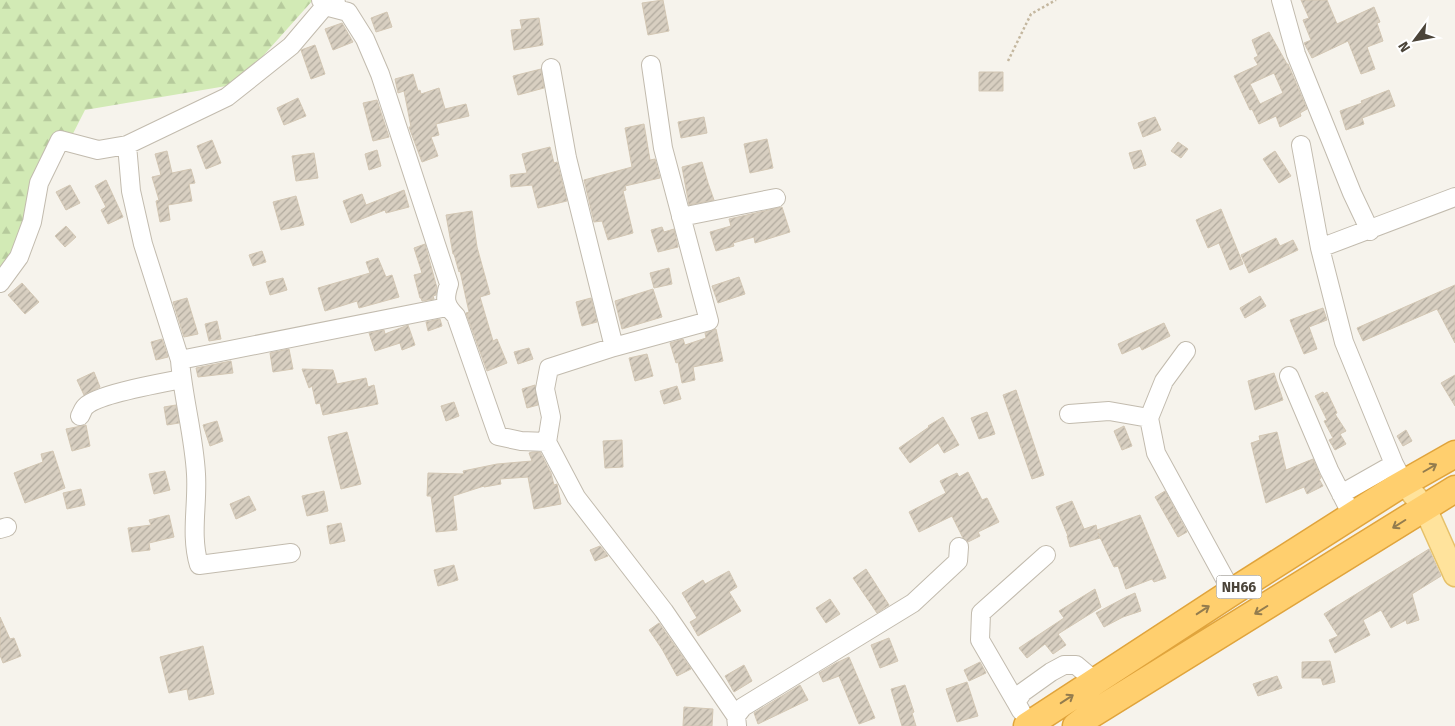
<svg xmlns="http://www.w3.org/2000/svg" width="1455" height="726" font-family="'Fira Sans',sans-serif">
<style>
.forest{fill:url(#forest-firs)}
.building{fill:url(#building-hatch);stroke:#d3c7b4;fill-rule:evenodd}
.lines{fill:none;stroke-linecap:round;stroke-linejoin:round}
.minor-casing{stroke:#c2bbae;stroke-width:20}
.major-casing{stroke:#e6c16a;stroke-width:25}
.highway-casing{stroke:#e0a43c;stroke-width:29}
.path{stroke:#c4b79f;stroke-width:2.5;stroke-dasharray:2.5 2.5;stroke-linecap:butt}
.minor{stroke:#fff;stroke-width:18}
.major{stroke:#ffe39c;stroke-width:22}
.highway{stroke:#ffcf6e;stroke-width:26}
.oneway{stroke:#937c4e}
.labels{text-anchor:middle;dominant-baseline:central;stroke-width:5;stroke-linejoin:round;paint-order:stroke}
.shield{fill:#fff;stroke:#817c74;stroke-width:1}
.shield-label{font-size:14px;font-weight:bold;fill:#4b4439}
</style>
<defs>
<pattern id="forest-firs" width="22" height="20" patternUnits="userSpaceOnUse" patternTransform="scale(1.25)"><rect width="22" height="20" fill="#d2eab5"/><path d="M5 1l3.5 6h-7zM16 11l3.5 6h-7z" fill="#b6ca9c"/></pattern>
<pattern id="building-hatch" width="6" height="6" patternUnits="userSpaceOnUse" patternTransform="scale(1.25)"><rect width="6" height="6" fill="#d8cfc1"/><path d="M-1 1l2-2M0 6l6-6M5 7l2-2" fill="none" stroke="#b1aa9e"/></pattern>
</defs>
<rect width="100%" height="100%" fill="#f6f3ec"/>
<path class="forest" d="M0 0H313L238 84 85 110 0 277Z"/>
<path class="building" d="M663 0 669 31 648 35 642 3Z
M1301 0H1327L1337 24 1374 7 1380 22 1377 23 1383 41 1367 47 1375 69 1361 74 1348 41 1312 58 1304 43 1311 40 1303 20 1309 18Z
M387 12 392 27 376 32 371 18Z
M539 18 543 45 514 50 511 30 522 29 520 20Z
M342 23 353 42 333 50 325 29Z
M1269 32 1287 64H1288L1307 109 1300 113 1301 116 1280 127 1276 116 1259 124 1252 109 1250 110 1234 76 1258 65 1254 58 1258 56 1252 40ZM1274 73 1283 93 1260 104 1250 84Z
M315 45 325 74 311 79 301 50Z
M541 69 544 88 518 95 513 76Z
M979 72H1003V91H979Z
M413 74 418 91 420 90 421 94 439 88 445 109 466 104 469 116 436 124 439 135 431 137 438 156 422 162 409 127H411L404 91 398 93 395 79Z
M1389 90 1395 106 1362 118 1364 124 1346 130 1340 111 1362 103 1361 101Z
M298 98 306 116 284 125 277 108Z
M377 100 389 137 373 141 363 103Z
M704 117 707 133 681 138 678 122Z
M1155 117 1161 130 1143 137 1138 123Z
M644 124 650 160 655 159 660 178 625 186 626 190 623 191 633 233 608 240 602 221 594 222 584 180 632 167 625 128Z
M767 139 773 168 750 173 744 144Z
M212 140 221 163 206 169 197 146Z
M1178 142 1188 149 1181 158 1171 151Z
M550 147 554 163 557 162 567 201 538 208 532 185 511 187 510 175 527 173 522 154Z
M377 150 381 166 369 170 365 154Z
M1141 150 1146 165 1134 169 1129 153Z
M167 151 172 173 191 169 195 183 189 184 192 201 168 205 170 220 160 222 156 201 159 200 152 177 161 175 155 154Z
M1275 151 1291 176 1279 183 1263 159Z
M314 153 318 178 296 181 292 156Z
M702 162 708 183 714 200 689 205 682 167Z
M106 180 123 217 108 224 101 210 106 207 95 186Z
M70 185 80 203 66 210 56 192Z
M404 190 409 207 386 213 385 210 351 223 343 201 362 194 366 205Z
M296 196 304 225 281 230 273 202Z
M782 207 790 232 755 243 754 237 733 243 734 246 716 251 710 232 731 226 729 219Z
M1221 209 1243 264 1230 270 1219 243 1208 248 1196 220Z
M472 211 477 247 490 294 480 297 493 341 497 339 507 363 487 371 466 313 469 312 460 271 459 272 454 254H453L446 215Z
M66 226 76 237 65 247 55 236Z
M662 227 664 232 674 229 678 247 658 252 651 230Z
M1276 238 1280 246 1293 240 1298 250 1249 273 1241 255Z
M425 244 437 288 436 295 433 296 434 299 422 301 421 298H420L414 275 422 273 414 248Z
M262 251 266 262 253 266 249 255Z
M378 258 386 277 392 275 399 297 359 308 357 301 325 311 318 288 370 273 366 262Z
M669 268 672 284 654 288 650 273Z
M739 277 745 294 718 303 712 286Z
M283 278 287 290 270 295 266 282Z
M22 283 39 302 25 314 8 295Z
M1455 285V343L1437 309 1363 341 1357 328Z
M653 289 662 317 622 329 615 301Z
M1260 296 1266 306 1245 318 1240 308Z
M187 298 198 334 184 337 173 302Z
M591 298 597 322 582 326 576 302Z
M1323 308 1327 320 1309 327 1317 349 1304 354 1290 320Z
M440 319 442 326 428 331 426 322Z
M217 321 221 339 209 341 205 324Z
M1164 323 1170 336 1142 350 1140 346 1122 354 1118 344Z
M408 325 415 345 402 350 400 343 375 351 369 333 384 330 385 334Z
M716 329 723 361 693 367 695 380 682 383 678 362 676 363 670 343 683 339 685 345 706 338 705 333Z
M162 339 168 357 156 360 151 342Z
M529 348 533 359 518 364 514 352Z
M289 349 293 369 273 372 270 353Z
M647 354 653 376 635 381 629 358Z
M231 361 233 373 198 377 196 368Z
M302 369 333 370 337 384 366 378 368 387 374 385 378 404 323 415 320 403 316 404 312 386 309 388Z
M94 372 100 387 84 395 77 380Z
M1274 373 1283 400 1255 410 1248 381Z
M1455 375V406L1441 383Z
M535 385 538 405 527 408 522 389Z
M677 386 681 399 664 404 660 391Z
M1016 390 1044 475 1032 479 1003 395Z
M1323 392 1324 394 1327 392 1337 413 1335 414 1346 431 1340 434 1346 444 1335 450 1329 440 1333 438 1324 421 1327 420 1315 396Z
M454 402 459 416 446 421 441 406Z
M176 405 179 423 167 425 164 407Z
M987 412 995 434 979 439 971 418Z
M943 417 959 445 944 453 938 443 910 463 899 448 929 427 928 426Z
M217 421 223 441 210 446 203 425Z
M86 425 90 446 72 451 66 429Z
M1124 426 1132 446 1122 450 1114 431Z
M1406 430 1412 441 1403 446 1397 436Z
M347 432 361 484 341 489 328 437Z
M1277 432 1286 470 1313 459 1321 478 1319 479 1323 486 1307 494 1304 487 1266 503 1251 443 1260 440 1259 436Z
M622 440 623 467 605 468 603 441Z
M53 451 65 488 25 503 14 473 43 462 41 454Z
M532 452H540L551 473 554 485 557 484 561 504 534 509 528 477 500 479 501 484 484 487V486L453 496 457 530 436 532 431 496H427L428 473 464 474 463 471 497 464 532 461 529 453Z
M165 471 170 490 154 494 149 474Z
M968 472 982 500 987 498 999 522 978 532 980 536 968 542 963 538 952 516 919 532 909 512 946 493 940 481 957 473 959 477Z
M81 489 85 505 67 509 63 493Z
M324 491 328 511 307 516 302 496Z
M1165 491 1187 532 1178 537 1155 497Z
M249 496 256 510 236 519 230 504Z
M1072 501 1084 529 1096 525 1097 530 1140 515 1166 578 1154 582 1152 579 1126 589 1118 566 1114 567 1098 533 1100 538 1070 547 1067 536H1068L1056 507Z
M169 515 174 537 149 543 150 550 132 552 128 528 151 525 149 520Z
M341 523 345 541 330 544 327 526Z
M600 546 608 556 595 561 590 550Z
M1429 549 1441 576 1412 594 1419 620 1407 624 1406 620 1391 628 1381 610 1363 620 1370 635 1335 653 1329 640 1338 636 1324 614Z
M454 565 458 580 438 586 434 570Z
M866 569 889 605 877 613 853 578Z
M729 571 737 587 729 592 741 611 698 636 690 622 697 618 682 593 703 580 705 584Z
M1095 589 1101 607 1058 634 1066 645 1053 654 1045 644 1027 658 1019 648 1064 618 1059 611Z
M1135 593 1141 611 1123 617 1104 627 1096 613 1126 597Z
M830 599 840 614 826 623 816 608Z
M0 617 10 639 14 638 21 656 3 663 0 655Z
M659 623 691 669 677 676 662 649 649 630Z
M889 638 898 661 880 668 871 645Z
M203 646 214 694 189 700 187 689 169 693 160 657Z
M849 657 875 718 859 724 839 676 823 682 819 673 836 663Z
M1330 661 1335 682 1323 685 1321 678H1302V662Z
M980 662 986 673 969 681 964 670Z
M744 665 752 681 734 692 725 676Z
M1277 676 1282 688 1258 696 1253 684Z
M967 682 978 716 957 722 946 689Z
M800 685 808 700 758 724 754 713Z
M905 685 914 712 912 713 916 726H902L891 689Z
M684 707 713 709 712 726H683Z"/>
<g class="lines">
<defs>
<path id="minor" d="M321 0 325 6 348 12 365 39 380 74 449 284C444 299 445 305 456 316L498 436 521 441 547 442 576 497 664 611 736 716 737 726
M1281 0 1296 54 1352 193 1370 231
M127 145 131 191 143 244 180 360C183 398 194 436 196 474 198 504 190 535 199 565L291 553
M1301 145 1320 248
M681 217 776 198
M0 283 19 257 32 222 39 183 60 140 98 150 127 145 227 97 291 46 325 6 336 3
M614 347 709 321 663 148 651 65
M1186 351 1164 381 1149 418 1156 453 1232 592
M180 360 447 307
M1289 376 1329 470 1352 515
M1069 414 1109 411 1149 418
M80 416C82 413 83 408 86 406 98 394 162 383 182 379
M547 442 551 417 545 389 549 368 614 347 567 158 551 68
M1404 483 1394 464 1344 342 1320 248 1455 197
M1341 494 1394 464
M0 529 7 527
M1016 702 980 640 981 613 1046 555
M1021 711 1016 702 1023 692 1051 672 1064 665H1076L1095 681
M736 716 743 707 913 603 958 561 959 547"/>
<path id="major" d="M1404 483 1425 508 1455 575"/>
<path id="highway" d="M1027 726 1232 592 1397 487 1455 454
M1076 726 1089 716 1455 489"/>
</defs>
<use href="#minor" class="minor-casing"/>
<use href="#major" class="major-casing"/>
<use href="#highway" class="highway-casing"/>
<path class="path" d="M1008 61 1031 14 1056 0"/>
<use href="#minor" class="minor"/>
<use href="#major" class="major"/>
<use href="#highway" class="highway"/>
</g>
<defs><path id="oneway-shaft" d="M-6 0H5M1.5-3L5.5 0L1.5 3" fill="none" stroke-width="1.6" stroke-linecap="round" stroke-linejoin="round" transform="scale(1.25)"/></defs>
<g class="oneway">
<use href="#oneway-shaft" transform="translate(1430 468) rotate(-30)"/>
<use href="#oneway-shaft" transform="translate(1399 524) rotate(148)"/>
<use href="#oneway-shaft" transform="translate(1203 610) rotate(-33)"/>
<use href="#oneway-shaft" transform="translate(1261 610) rotate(148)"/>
<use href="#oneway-shaft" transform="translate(1067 699) rotate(-33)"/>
</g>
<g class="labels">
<rect class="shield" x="1216.5" y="575.5" width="45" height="23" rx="4"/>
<g class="shield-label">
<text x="1239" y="587">NH66</text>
</g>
</g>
<g transform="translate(1415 40) rotate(238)" stroke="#ffffff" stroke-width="4" paint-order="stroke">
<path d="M0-4L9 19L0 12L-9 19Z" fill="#4b4439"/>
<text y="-8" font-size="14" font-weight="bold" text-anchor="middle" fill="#4b4439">N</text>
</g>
</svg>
